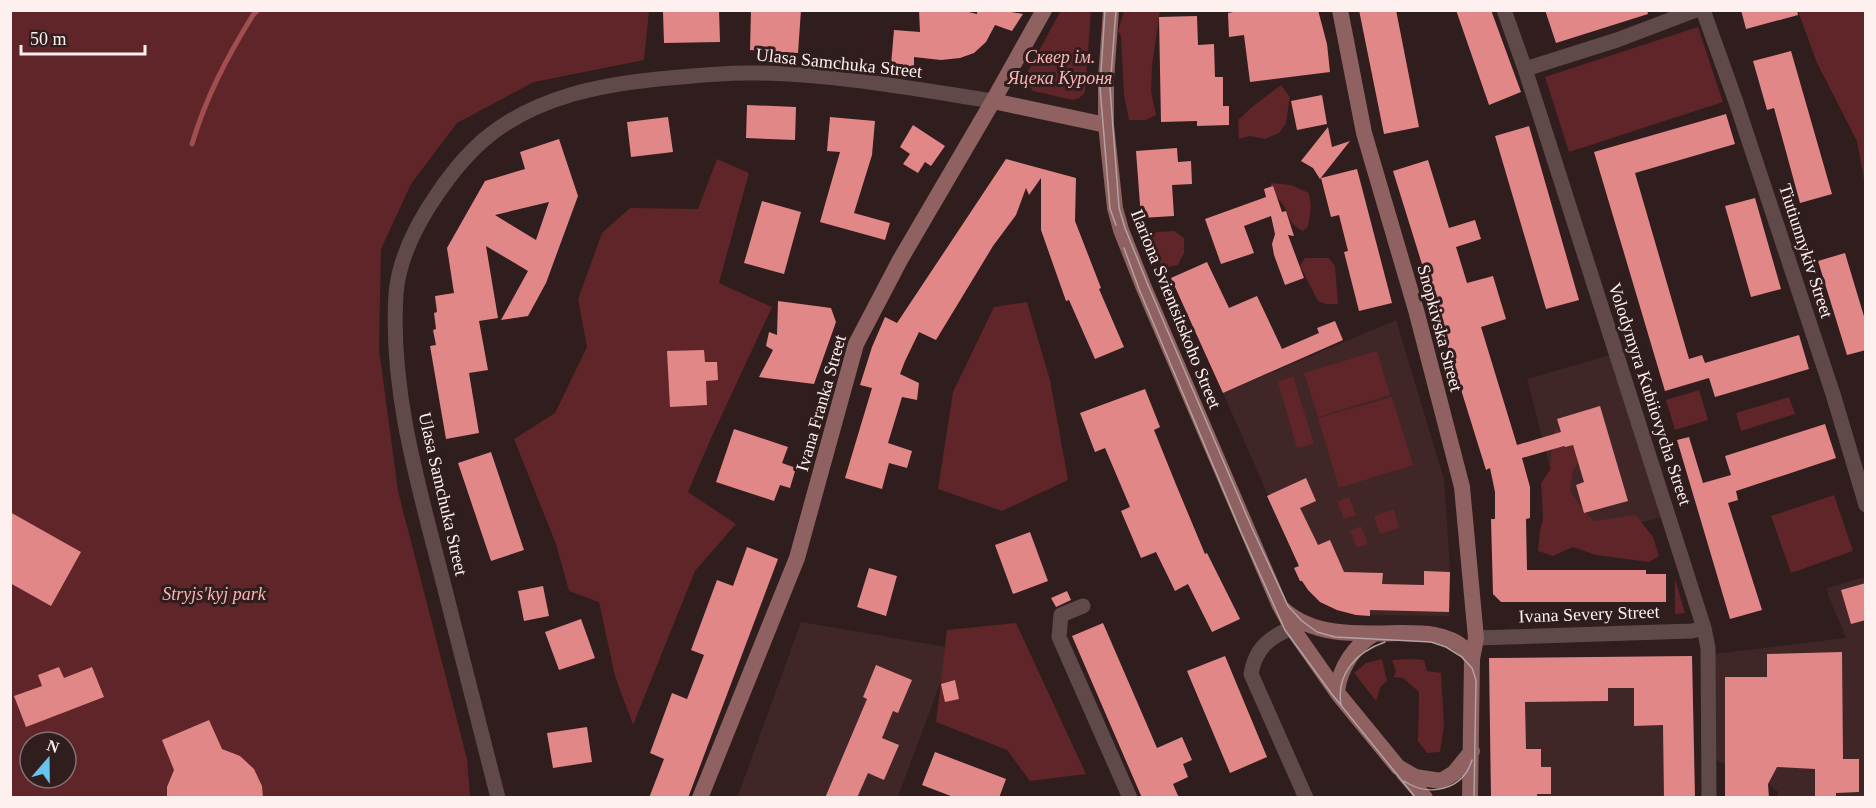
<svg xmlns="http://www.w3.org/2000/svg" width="1876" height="808" font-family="'Times New Roman',serif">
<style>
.built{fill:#402626}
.green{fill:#5f2528;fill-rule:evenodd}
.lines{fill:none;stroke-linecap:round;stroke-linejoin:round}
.stream{stroke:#a24d50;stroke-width:5}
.building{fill:#e28788;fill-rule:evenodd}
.minor{stroke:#604949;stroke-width:15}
.secondary{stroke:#8f6161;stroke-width:16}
.tram{stroke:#b2a2a1;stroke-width:1.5}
.labels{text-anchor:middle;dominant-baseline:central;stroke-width:6;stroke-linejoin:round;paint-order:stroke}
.park-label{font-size:18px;font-style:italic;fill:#fdb4b4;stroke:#301d1d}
.street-label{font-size:18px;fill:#fef0ef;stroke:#301d1d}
</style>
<rect width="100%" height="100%" fill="#301d1d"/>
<path class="built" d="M1396 320 1444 479 1450 567 1449 616 1356 615 1337 611 1320 602 1302 581H1300L1294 568 1299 566 1223 393Z
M1610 355 1662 517 1569 541 1527 379Z
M1865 577V797H1777L1778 792 1768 784 1714 759 1713 654 1846 638 1828 595 1827 588Z
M801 622 953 648 898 797 737 798Z
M1692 656 1695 797H1491L1489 658Z"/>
<path class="green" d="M1061 10 1091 11 1085 92 1079 98 1073 100 1033 91 1027 83V73Z
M10 11H649L644 60 534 82 457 123 411 184 381 249 379 349 398 491 467 759 470 797H11ZM30 742H66V778H30Z
M1124 11H1160L1152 66 1151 91 1156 115 1146 120H1129L1124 95 1121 36 1118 31Z
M1798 11H1865V186L1857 141 1817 63Z
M1698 27 1723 102 1569 152 1545 77Z
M1281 85 1290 97 1286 123 1279 133 1265 139 1250 136 1239 139 1238 120 1252 107Z
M717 159 749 173 719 283 772 307 712 436 688 492 736 524 695 571 633 725 615 676 599 602 569 591 556 544 514 439 555 413 587 347 578 299 602 233 630 208 698 209Z
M1271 183 1291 185 1309 193 1311 207 1308 227 1303 231C1286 222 1291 216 1282 203 1279 199 1274 196 1270 192Z
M1174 231 1184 238V253L1178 265 1163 268 1146 243V236L1157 232Z
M1305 258H1329L1335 266 1338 304H1326L1318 301 1300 266Z
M1027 302 1050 380 1068 480 1002 511 938 489 953 392 994 307Z
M1377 351 1390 395 1318 417 1304 373Z
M1293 376 1314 444 1297 448 1278 382Z
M1699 390 1708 420 1675 430 1666 400Z
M1392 397 1413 465 1339 488 1318 418Z
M1789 397 1795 414 1741 431 1736 413Z
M1556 429 1574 441 1579 461 1573 471 1570 491 1583 510 1594 521 1636 515 1653 537 1659 556 1649 562 1596 555 1573 547 1553 556 1538 551 1540 530 1543 519 1541 483 1550 470 1552 442Z
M1834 495 1853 551 1791 573 1771 516Z
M1349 497 1356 515 1344 519 1337 502Z
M1394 509 1399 528 1380 534 1374 516Z
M1361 526 1368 544 1357 548 1350 531Z
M1675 579 1685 613 1675 614Z
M1016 623 1086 774 1030 781 1007 750 936 722 947 630Z
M1382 659 1387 681 1381 686 1376 701 1354 673 1366 663Z
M1412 659 1424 660 1427 671 1441 673 1444 725 1440 752 1427 753 1418 741 1419 692 1403 678 1393 677 1396 672 1392 660Z"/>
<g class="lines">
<path class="stream" d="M192 144C206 97 227 57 253 15L258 10"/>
</g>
<path class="building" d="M719 10 720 42 664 43 663 12Z
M751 10H801L798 53 750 50Z
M919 10H960L977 14V10H1000L1023 14 1012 31 995 25 986 42 974 53 960 58 941 60 914 57V67L891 65 894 30 920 32Z
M1244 10H1318L1327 44 1330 72 1250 82 1244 35 1229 37 1228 13Z
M1359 10H1396L1419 127 1384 134Z
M1456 10H1491L1521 92 1489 105Z
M1545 10H1647L1648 14 1556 43Z
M1741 10H1797L1798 15 1746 29Z
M1197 16 1198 45 1214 44 1215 77H1223V106H1229V125L1197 126V121L1161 122 1159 17Z
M1791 51 1832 194 1800 203 1774 108 1767 110 1753 61Z
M1322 95 1327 124 1297 130 1291 101Z
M747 105 796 107 795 140 746 138Z
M1726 114 1735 144 1635 173 1689 359 1702 355 1705 363 1799 335 1809 369 1715 397 1709 378 1665 391 1594 152Z
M668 117 673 152 631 157 627 122Z
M830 117 875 121 872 155 854 213 890 223 885 240 820 222 840 152 827 151Z
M913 125 945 146 931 166 925 162 918 173 903 164 910 154 900 147Z
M1529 126 1579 300 1546 309 1495 136Z
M1328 127 1332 147 1350 141 1320 179 1313 168 1301 161Z
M559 139 578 196 546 283 528 316 501 320 528 271 486 246 498 318 479 321 488 370 469 373 479 433 446 439 430 346 436 345 433 330 436 329 434 313 437 312 435 296 454 293 447 248 485 181 525 169 520 152ZM549 202 536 240 495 215Z
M1177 148 1178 162 1191 161 1192 184 1172 185 1174 216 1141 218 1136 151Z
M1006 159 1076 178 1075 221 1101 288 1099 289 1124 347 1095 359 1069 300 1066 301 1041 230V178L1029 195 1026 188 1016 215 993 246 936 340 919 332 905 361 900 374 919 383 917 400 902 397 888 443 912 451 907 468 889 463 882 489 845 478 872 388 860 385 872 347 885 317 897 323Z
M1428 160 1449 228 1475 220 1481 239 1456 247 1467 283 1493 276 1499 296 1506 319 1481 327 1517 445 1561 432 1557 419 1600 406 1628 501 1584 513 1576 485 1584 482 1573 445 1565 447 1564 446 1522 458 1530 487V518L1526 519 1527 570H1646V574H1666V602H1501L1493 594 1491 519H1495V492L1490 468 1486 470 1393 171Z
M1357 169 1392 303 1359 311 1344 252 1348 251 1339 215 1331 217 1321 178Z
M1273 186 1282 212 1286 211 1294 236 1288 235 1304 278 1285 285 1274 255 1272 244 1275 234 1271 216 1244 226 1254 253 1221 264 1205 219 1266 197 1264 189Z
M1755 198 1781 289 1751 297 1725 206Z
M762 201 801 212 784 274 744 263Z
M1845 253 1866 323V350L1847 355 1818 261Z
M1207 262 1229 308 1257 296 1282 349 1319 333 1317 328 1335 321 1343 340 1223 393 1171 278Z
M778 301 831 308 836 322 814 384 759 377 773 350 766 346 769 332 777 335Z
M704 350 705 362H717L718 380 706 381 707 405 670 407 667 351Z
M1145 389 1160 427 1154 430 1177 487 1205 554 1207 553 1240 619 1212 632 1188 584 1175 591 1156 552 1141 558 1121 511 1130 507 1105 448 1095 452 1080 413Z
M1825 424 1836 458 1736 491 1738 500 1728 503 1762 610 1730 619 1677 440 1689 437 1703 483 1731 475 1725 456Z
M734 429 788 447 782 463 796 468 790 488 780 485 774 501 716 482Z
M491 452 524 550 491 561 458 463Z
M1306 478 1316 501 1300 508 1318 545 1330 540 1344 572 1383 573 1382 584 1424 585V571L1450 572 1449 612 1370 610V616L1356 615 1337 610 1320 602 1308 590 1302 581H1300L1294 568 1299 566 1267 496Z
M10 512 81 552 51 606 10 583Z
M1030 532 1048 581 1013 594 995 545Z
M747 547 778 559 688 798H649L664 759 650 753 672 693 687 699 704 655 691 650 717 580 733 586Z
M869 568 897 576 886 616 857 607Z
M1866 583V620L1851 624 1841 590Z
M543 586 549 616 524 621 518 591Z
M1067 591 1071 600 1056 607 1051 598Z
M581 619 595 658 559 670 545 632Z
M1103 623 1157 748 1182 737 1192 760 1183 764 1188 777 1173 784 1179 798H1142L1072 636Z
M1842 652 1843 759H1859V792L1836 793V798H1815V769L1777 767 1768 784 1769 798H1725V677H1767V654Z
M1225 656 1267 757 1230 773 1187 671Z
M1692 656 1695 798H1664L1663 725 1634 726V688H1608V701L1525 702 1526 749H1541V767H1551V794H1537V798H1491L1489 658Z
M876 665 912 680 898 713 893 711 882 738 899 745 884 780 868 773 857 798H825L867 699 863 697Z
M59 667 64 678 92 667 104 697 26 727 14 696 42 686 38 675Z
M955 680 959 699 945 702 941 684Z
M209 720 222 749 240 756 254 769 262 786 263 798H167V787L174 770 162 740Z
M587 727 592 762 553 768 547 733Z
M935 752 1006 779 999 798H956L922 785Z"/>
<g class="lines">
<path class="minor" d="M1504 10 1525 69 1554 159 1704 628 1708 648 1709 798
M1703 10 1736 102 1833 394 1866 505
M1525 69 1617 40 1696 10
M1083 606 1061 615 1059 637 1130 798
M1292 628C1269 637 1255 649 1251 674L1306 798
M1476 638 1692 631 1704 628
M498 798C478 720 458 643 439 566 416 477 390 386 396 294 399 257 417 223 438 193 453 171 470 150 491 134 539 97 599 85 658 79 690 76 724 72 756 73 835 74 915 89 993 101"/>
<path class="secondary" d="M1111 10 1106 80V125L1115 208 1121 230 1144 288 1280 606 1292 628 1339 695 1398 767 1415 777 1441 781 1454 773 1472 751
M1340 10 1364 133 1416 310 1462 487 1476 638 1472 659 1470 798
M993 101 1106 125
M1283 609C1313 637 1360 634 1398 633 1420 633 1445 632 1464 648 1467 651 1470 656 1472 659
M1337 691C1340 668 1354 646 1374 634
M1403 772 1425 798
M700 798 797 558 856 344 900 260 993 101 1044 10"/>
<path class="tram" d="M1105 10 1100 87 1110 209 1116 225
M1116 10 1110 88 1119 208 1125 228 1148 285 1252 528 1288 606 1302 621 1317 632 1335 637 1412 641 1431 642 1446 647 1462 657 1472 668 1476 680 1474 798
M1124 248 1139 289 1241 532 1285 630 1331 693 1416 798
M1341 705C1336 674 1356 652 1385 642
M1404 781C1429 798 1463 790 1472 760"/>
</g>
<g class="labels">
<g class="park-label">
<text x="1060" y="57">Сквер ім.<tspan x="1060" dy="21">Яцека Куроня</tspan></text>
<text x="214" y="594">Stryjs'kyj park</text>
</g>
<g class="street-label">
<text transform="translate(839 63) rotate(6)">Ulasa Samchuka Street</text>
<text transform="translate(1806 251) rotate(72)">Tiutiunnykiv Street</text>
<text transform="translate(1176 309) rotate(68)">Ilariona Svientsitskoho Street</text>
<text transform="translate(1440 328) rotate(75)">Snopkivska Street</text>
<text transform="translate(1650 394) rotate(72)">Volodymyra Kubiiovycha Street</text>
<text transform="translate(821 403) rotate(-74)">Ivana Franka Street</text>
<text transform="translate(443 494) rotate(77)">Ulasa Samchuka Street</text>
<text transform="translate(1589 614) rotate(-2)">Ivana Severy Street</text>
</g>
</g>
<rect width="1876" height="808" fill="none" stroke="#fef0ef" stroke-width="24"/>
<g transform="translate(48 760) rotate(20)"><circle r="28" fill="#301d1d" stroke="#827171" stroke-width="1.5"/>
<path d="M0-4.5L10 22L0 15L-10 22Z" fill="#66c4ef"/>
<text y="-9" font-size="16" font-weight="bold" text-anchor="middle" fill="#fef0ef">N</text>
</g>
<path d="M21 45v9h124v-9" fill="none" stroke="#fef0ef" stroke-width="3"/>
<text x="30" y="45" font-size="18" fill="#fef0ef" stroke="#301d1d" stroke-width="4.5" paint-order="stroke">50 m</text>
</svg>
